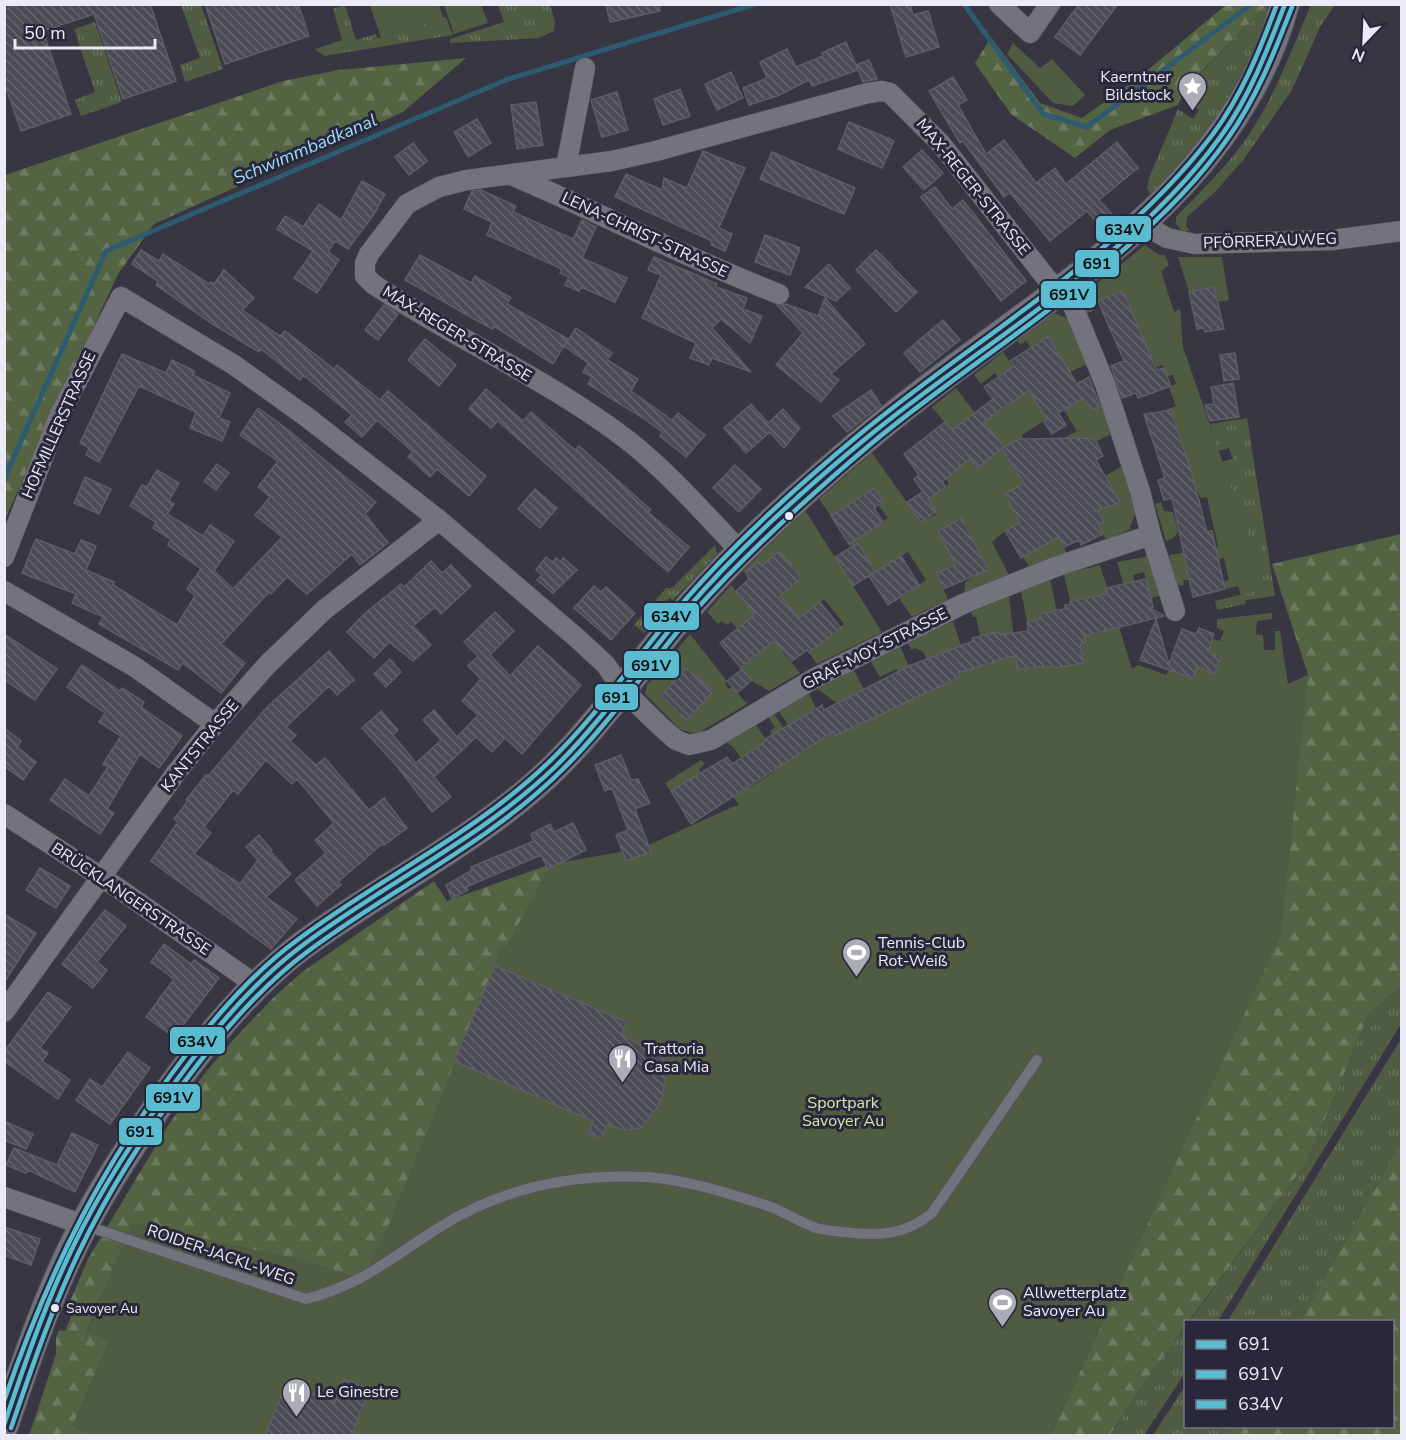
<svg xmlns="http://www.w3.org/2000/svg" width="1406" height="1440" font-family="'Nunito Sans',sans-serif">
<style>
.grass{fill:url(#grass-tufts)}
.forest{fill:url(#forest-firs);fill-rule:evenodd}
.green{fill:#505c42;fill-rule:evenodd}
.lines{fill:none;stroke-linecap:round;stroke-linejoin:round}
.stream{stroke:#2d5b71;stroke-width:5}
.building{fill:url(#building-back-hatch);stroke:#5d5d68;stroke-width:1.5}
.lane-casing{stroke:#54545e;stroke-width:12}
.street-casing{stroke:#54545e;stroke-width:21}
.secondary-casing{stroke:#54545e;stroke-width:30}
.lane{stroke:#73737d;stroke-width:10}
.street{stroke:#73737d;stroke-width:20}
.secondary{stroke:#73737d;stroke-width:28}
.bus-1-casing{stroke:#29283b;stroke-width:9}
.bus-2-casing{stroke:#29283b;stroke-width:9}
.bus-3-casing{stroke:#29283b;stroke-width:9}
.bus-1{stroke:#5abcd0;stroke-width:4.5}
.bus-2{stroke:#5abcd0;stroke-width:4.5}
.bus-3{stroke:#5abcd0;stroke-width:4.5}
.bus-dot{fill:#ebebf8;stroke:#29283b;stroke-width:2}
.labels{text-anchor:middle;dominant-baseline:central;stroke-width:6;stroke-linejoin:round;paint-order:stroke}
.bus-label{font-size:14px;fill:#ebebf8;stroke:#29283b;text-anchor:start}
.poi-label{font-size:16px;fill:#ebebf8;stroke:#29283b;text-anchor:start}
.street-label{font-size:16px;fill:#ebebf8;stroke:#29283b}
.park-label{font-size:16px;fill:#ceeca7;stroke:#29283b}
.water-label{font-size:18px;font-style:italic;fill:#9cdbfa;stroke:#29283b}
.line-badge{stroke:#29283b;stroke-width:2}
.pale-badge-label{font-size:16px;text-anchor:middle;font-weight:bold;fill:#111}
</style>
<defs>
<pattern id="grass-tufts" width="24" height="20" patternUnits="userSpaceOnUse" patternTransform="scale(1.5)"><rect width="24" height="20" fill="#505c42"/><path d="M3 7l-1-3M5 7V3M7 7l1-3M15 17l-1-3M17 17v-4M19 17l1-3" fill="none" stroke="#69745e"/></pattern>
<pattern id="forest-firs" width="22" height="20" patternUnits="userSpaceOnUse" patternTransform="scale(1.5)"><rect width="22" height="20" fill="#546341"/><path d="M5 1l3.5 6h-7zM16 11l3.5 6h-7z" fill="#6d7a5d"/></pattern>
<pattern id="building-back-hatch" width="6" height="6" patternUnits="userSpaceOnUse" patternTransform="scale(1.5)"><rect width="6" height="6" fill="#4b4b55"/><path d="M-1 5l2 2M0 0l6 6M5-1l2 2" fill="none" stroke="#65656e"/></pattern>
</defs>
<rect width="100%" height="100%" fill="#373642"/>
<path class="grass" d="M1311 4 1335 5 1320 27 1292 90 1244 159 1216 191 1187 217 1186 226 1190 231H1182L1176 224V217C1195 197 1215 178 1233 156 1269 112 1289 57 1311 4Z
M181 5H201L223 69 185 82 180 65 200 58Z
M345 5 356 40 376 34 377 38H381L443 17H446L453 35 324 56 315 49 342 40 333 9Z
M498 5H550L555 21 554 31 539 38 450 43V39L504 22Z
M1267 5 1268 17 1234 100 1156 192 1149 193 1147 188 1149 178 1178 109 1193 119 1199 110 1183 99 1186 88Z
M95 22 122 102 81 116 75 100 95 92 74 29Z
M1247 418 1275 596 1246 600 1245 604 1217 610 1215 601 1266 588 1222 462 1233 459 1229 448 1218 451 1210 424Z
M715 545 717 554 673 600 669 598 661 608 664 611 645 633 634 625 666 588H672Z
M1401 986V1024L1218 1321 1189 1322 1307 1162 1369 1014Z
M1401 1039V1143L1300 1321 1227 1322Z
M1185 1326V1373L1144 1435 1110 1436 1141 1387Z
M1185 1386 1186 1426 1234 1427 1228 1435H1153Z"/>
<path class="forest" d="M1227 4 1267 5 1186 87 1178 105 1110 130 1075 158 1011 114 975 63 991 37 1040 103 1082 118 1137 79Z
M466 58 403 112 154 224 118 274 5 519V175L283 81 339 70Z
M1401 534V986L1369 1014 1307 1162 1189 1321 1186 1322 1185 1326 1141 1387 1110 1435H1051L1146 1227 463 1296 124 1243 87 1331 110 1341 73 1425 91 1435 29 1436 56 1354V1338L59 1330 65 1331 71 1317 65 1313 88 1259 167 1127 205 1073 232 1041 273 998 302 972 434 881 447 901 551 864 640 849 733 807 893 747 1027 707 1111 687 1138 665 1247 704 1308 675 1272 564ZM502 946 691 1029 392 1218 495 966Z
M1401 1143V1435H1228L1234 1427 1392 1426V1322L1300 1321Z"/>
<path class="green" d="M370 5H439L443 17 381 38Z
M444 5H481L488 23 454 34Z
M1013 43 1040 68 1052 59 1085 95 1073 106 1053 103 1007 54Z
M1145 245 1159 255H1165L1169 265 1161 271 1174 312 1180 309 1183 347 1266 588 1241 595 1238 586 1220 590V588L1225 586 1224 581 1229 580 1224 558 1208 562 1209 565 1187 570 1189 580H1183L1184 585 1176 586 1169 555 1218 547 1207 497 1201 498 1196 488 1175 421 1155 414 1176 406 1169 387 1176 384 1173 375 1167 376 1163 365 1156 367 1153 359 1138 366 1123 291 1098 302 1093 311 1087 313 1083 303 1084 294Z
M1178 257H1222L1229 300 1219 302 1214 287 1198 290 1199 296 1190 295Z
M1054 313 1067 318 1087 364 1070 372 1048 337 1031 348 1026 341 1020 345 1017 340Z
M1003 352 1022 380 1029 376 1047 419 1022 435C1043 472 1048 516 1067 554L1029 566 1023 557 1045 544 1005 531 992 542 1009 575 964 595 965 582 988 569 962 518 938 531 956 564 937 573 948 600 912 617 899 598 926 580 908 552 868 577 850 548 849 544 888 518 878 505 874 488 831 516 819 499 872 453 921 522 937 514 928 499 949 484 936 463 970 459 977 468 970 416 952 431 932 407 956 388 982 422 987 418 1004 373 998 377 995 373 981 384 974 375Z
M1075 385 1093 410 1103 404 1111 434 1071 455 1062 439 1077 431 1056 398Z
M1122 466 1136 512 1129 530 1106 540 1098 524 1103 522 1099 512 1092 515 1086 487Z
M1161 502 1164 511 1173 512 1178 531 1174 538 1166 541 1155 504Z
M805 510 882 632 817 664 809 653 844 624 824 599 791 625 782 613 789 607 780 596 801 578 779 551 748 577 743 571Z
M1150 556 1163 595 1151 598 1144 572 1133 575 1135 584 1124 587 1117 562Z
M1100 565 1132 669 1138 665 1166 675 1169 669 1193 678 1197 667 1214 674 1221 657 1207 652 1213 639 1220 641 1224 631 1217 628V619L1272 613V619L1257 621 1256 634 1263 635 1264 650H1275V631H1280L1288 684 1308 675 1281 934 1051 1435 91 1436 73 1425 110 1341 87 1332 131 1223 311 1262 362 1279 392 1218 502 946 506 947 551 864 640 849 739 805 727 788 741 778 749 788 775 771 758 747 741 758 733 747 724 741 755 723 775 754 782 750 770 731 775 727 767 716 773 712 784 729 794 756 822 738 789 726 778 710 808 692 821 718 837 703 816 688 853 669 867 695 911 699 897 669 880 677 870 660 900 646 911 671 959 676 948 650 927 659 923 652 915 648 911 650 908 642 953 621 969 670 1005 657 999 632 980 636 976 617H973L971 612 1009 596 1017 669 1035 668 1041 619 1027 622 1021 591 1050 578 1068 665 1083 663 1080 644 1084 636 1101 633 1100 630 1093 597 1070 601 1064 574Z
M731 585 744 601 760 610 738 629 731 622 727 625 722 621 718 624 707 612Z
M690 634 727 681 725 684 729 689 732 687 747 704 700 732 691 733 680 729 645 694 647 685ZM687 668 712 691 687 719 661 697Z
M776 639 789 646 782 651 800 673 769 691 752 681 742 668Z
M701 760 705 764 699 769 701 773 671 791 665 783Z"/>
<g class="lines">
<path class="stream" d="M964 4 1043 114 1087 127 1252 4
M4 479 106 251 508 79 755 4"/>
</g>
<path class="building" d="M19 4H150L176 81 123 99 94 14 43 31 71 114 21 131 4 82V9Z
M205 4H298L309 36 225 64Z
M606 4H659L660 11 610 22Z
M890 4H910L913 15 928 11 939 47 906 57Z
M1079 4H1118L1080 55 1055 37Z
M846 42 858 70 812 86 809 80 777 96 749 105 743 88 767 78 760 62 787 49 796 67 823 56 822 53Z
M869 60 877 79 863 82 856 65Z
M731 72 743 98 717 110 705 84Z
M953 77 967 100 958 105 986 154 1004 140 1036 183 1055 168 1066 184 1117 142 1138 168 1099 200 1112 214 1099 225 1087 211 1050 241 1010 193 1004 197 963 141 960 143 929 91Z
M680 89 690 116 663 125 654 99Z
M617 92 628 130 602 137 591 100Z
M536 102 543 145 517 149 511 105Z
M477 119 491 143 468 157 454 132Z
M849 122 894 141 882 168 838 149Z
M413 143 427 161 409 175 395 157Z
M922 150 943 173 924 190 903 167Z
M703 151 745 168 719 228 732 234 725 251 711 245 712 241 615 197 626 174 662 190 664 178 687 188Z
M772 152 855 188 844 214 760 179Z
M362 181 385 194 374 214 348 249 335 241 328 252 339 260 317 293 294 278 313 251 277 229 285 216 303 227 319 204 341 220Z
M935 187 952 209 963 200 1026 281 1001 301 921 197Z
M481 190 516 206 513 212 573 239 582 220 596 227 582 258 627 278 615 302 581 287 579 291 565 285 569 277 560 273 562 269 487 235 492 222 464 209 472 191Z
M765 235 800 248 790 275 755 262Z
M141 250 159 261 163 254 209 284 211 282 214 284 224 270 254 298 242 310 280 336 285 331 334 369 337 365 380 400 388 391 486 476 469 496 437 469 430 477 408 457 413 452 377 420 362 437 345 422 352 415 303 375 300 380 261 349 259 352 214 325 156 285 158 281 132 264Z
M876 250 917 292 896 312 856 270Z
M420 255 471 283 475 276 511 298 507 304 568 339 553 364 494 326 492 329 405 280Z
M654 257 717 284 716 287 747 298 743 309 762 316 750 343 721 319 712 328 751 372 712 358 709 365 690 358 696 343 642 318 661 275 648 270Z
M829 264 850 288 836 301 805 287Z
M1214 287 1224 329 1205 332 1203 328 1197 329 1189 292Z
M1123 291 1152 360 1157 370 1164 368 1171 386 1138 398 1136 393 1122 398 1111 366 1124 361 1098 301Z
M825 298 865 344 831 374 839 380 821 402 776 365 803 333 777 305 786 304 818 316Z
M384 305 398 314 378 340 365 330Z
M943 320 960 340 920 372 904 353Z
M576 328 612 353 607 360 638 379 631 391 672 420 678 413 705 435 686 457 660 436 662 432 643 418 588 384 592 377 583 372 588 363 564 346Z
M1048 337 1077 384 1089 377 1100 406 1093 410 1083 398 1058 413 1066 425 1052 434 1044 422 1049 418 1047 420 1029 390 984 422 1004 447 977 468 970 459 942 482 946 487 928 499 936 512 921 522 907 502 923 492 914 479 919 475 904 454 945 422 952 430 993 399 984 387 1014 366 1010 361Z
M425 339 456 365 439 386 408 360Z
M1235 353 1239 379 1224 381 1220 355Z
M122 354 166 373 172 360 195 371 193 375 230 393 219 418 230 422 222 441 190 428 196 412 139 386 99 462 86 455 89 448 80 443Z
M1233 383 1239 417 1210 421 1205 405 1214 404 1211 387Z
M486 389 523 421 531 412 575 450 579 446 651 510 648 512 689 547 668 572 498 421 491 428 469 409Z
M871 390 881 405 847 432 833 416Z
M751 404 768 423 783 409 800 428 784 448 770 432 746 453 724 428Z
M258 408 282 425 376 502 365 514 388 543 360 565 352 554 307 594 287 577 271 594 269 592 221 644 245 663 221 693 183 663 178 670 99 624 103 617 72 603 76 594 22 573 36 539 75 554 81 540 96 546 86 570 114 582 113 585 177 625 195 596 187 589 201 569 168 545 171 539 153 528 156 522 130 506 142 485 147 487 157 470 179 483 169 501 174 504 167 514 203 536 210 525 234 541 214 571 233 589 282 537 255 515 270 497 258 487 278 461 240 435Z
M1171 410 1194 481 1207 532 1212 531 1225 589 1193 597 1172 498 1164 500 1158 480 1165 478 1144 414Z
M1091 438 1097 443 1103 456 1096 460 1120 503 1097 510 1104 522 1098 524 1103 534 1081 545 1079 540 1064 547 1059 537 1021 558 1005 531 1020 522 1005 494 1024 483 1002 448 1019 439Z
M217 464 229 473 216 490 204 481Z
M735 465 761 489 739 512 713 488Z
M85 477 111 489 99 514 74 503Z
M874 488 883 502 874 508 883 522 849 544 831 516Z
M535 489 557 508 540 528 518 509Z
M962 518 988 570 943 589 937 573 956 565 938 531Z
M858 543 875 572 853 586 835 557Z
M779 551 801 578 780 596 799 618 820 602 841 628 809 653 807 650 792 661 775 640 741 668 720 643 755 614 736 591 749 579 746 572 758 562 761 566Z
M901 556 919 585 888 605 869 576Z
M546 557 553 562 556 558 561 562 563 558 577 570 553 593 537 580 542 575 536 570Z
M431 561 442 573 451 565 471 586 441 614 435 607 413 626 431 645 413 661 389 642 374 658 347 632 364 614 401 584 404 587Z
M1146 579 1153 607 1150 608 1164 616 1084 636 1086 643 1080 644 1083 663 1055 668V666L1017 669 1016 655 958 673 960 677 884 713 836 735 834 731 691 824 671 791 727 757 732 764 766 741 765 739 822 705 824 710 909 666 973 641 972 638 999 632 1000 635 1028 631 1027 622 1041 619 1040 614 1065 609V605H1070V601L1108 594 1106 588Z
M594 586 601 592 606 587 635 613 611 640 574 608Z
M495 612 514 631 490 655 510 676 538 646 581 685 522 754 505 738 492 752 476 737 434 777 451 797 432 812 396 765 362 728 381 711 398 730 393 735 416 763 441 740 423 720 434 710 457 737 478 715 462 701 481 679 468 666 478 656 464 642Z
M1156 619 1169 664 1182 629 1196 634 1199 628 1214 634 1208 652 1221 657 1214 674 1197 667 1193 678 1140 660Z
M4 634 57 669 35 700 4 680Z
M329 651 354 680 337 695 329 686 286 727 296 735 290 741 316 765 325 758 369 810 384 798 407 828 384 845 382 844 338 882 341 885 317 906 295 880 326 853 315 840 334 823 297 779 292 784 266 760 238 794 233 790 204 827 211 833 194 854 240 884 258 860 246 847 259 835 272 850 270 851 291 874 266 897 297 919 271 949 151 861 178 822 174 819 188 801 186 800 206 775 208 776 266 708Z
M390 659 401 672 386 687 374 674Z
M82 665 120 691 122 688 144 702 141 707 182 736 159 768 140 754 107 809 114 813 100 834 50 800 65 779 89 796 108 767 103 764 121 736 99 722 105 713 67 687Z
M686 668 713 691 687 720 661 696Z
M742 669 752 680 737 693 727 681Z
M4 728 21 741 17 747 36 762 23 780 4 766Z
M621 755 631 780 638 779 650 803 635 809 651 852 626 861 616 835 628 830 612 788 605 791 595 765Z
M573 823 586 850 548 869 541 855 466 887 468 890 452 899 446 885 472 870 471 867 534 841 531 834 550 824 554 832Z
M40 868 70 886 56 908 26 890Z
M105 910 126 926 97 962 107 970 93 988 62 964Z
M4 914 36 933 4 983Z
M164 944 191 964 194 960 219 978 174 1037 146 1017 174 979 151 962Z
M495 966 627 1022 621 1035 657 1053 667 1065 663 1094 658 1106 641 1128 625 1130 607 1124 602 1138 588 1133 593 1121 454 1061Z
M48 992 71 1007 40 1048 48 1053 42 1061 70 1080 58 1099 4 1061V1052Z
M128 1052 150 1068 110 1124 76 1100 90 1079 102 1087Z
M4 1121 33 1134 26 1149 4 1140Z
M72 1133 98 1145 75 1192 28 1170 26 1173 6 1165 14 1148 57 1165Z
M4 1227 40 1239 31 1265 4 1255Z
M344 1379 370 1390 351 1436H324L314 1431 312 1436H265L286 1383 334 1403Z"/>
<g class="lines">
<defs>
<path id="lane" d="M84 1225 306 1299C362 1285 392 1257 440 1227 502 1188 571 1174 643 1177 682 1178 734 1195 771 1207 786 1213 800 1222 816 1228 824 1230 834 1231 843 1232 877 1236 905 1236 932 1213L1037 1060"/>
<path id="street" d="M999 4 1030 33 1050 4
M566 167 585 68
M511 175C601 213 688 259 779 294
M1147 219 1155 231 1167 238 1195 244 1332 240 1402 231
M1151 535 1175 611
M4 557 60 414 121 297 234 365 308 418 439 520 578 639 606 665 622 689 659 725 676 740 689 745 711 740 815 678 965 603 1055 567 1151 535 1140 491 1105 384 1071 301 1047 279 941 144 890 93 882 91 868 93 656 151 612 161 467 180 439 187 407 204 369 254 365 263V276L373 284C457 340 550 380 630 442 670 474 705 514 740 551
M4 591 135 667 215 724
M4 814 118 888 256 985
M4 1012 176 773 215 724 267 665 324 610 439 520
M4 1197 84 1225"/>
<path id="secondary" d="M4 1426C27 1358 50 1289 84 1225 110 1176 141 1130 173 1085 210 1035 250 986 299 948 383 885 479 841 555 767 603 719 642 661 687 609 747 540 816 479 887 421 1034 299 1231 203 1285 4"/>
</defs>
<use href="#lane" class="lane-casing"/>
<use href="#street" class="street-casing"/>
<use href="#secondary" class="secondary-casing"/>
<use href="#lane" class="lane"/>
<use href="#street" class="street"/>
<use href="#secondary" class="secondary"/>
<defs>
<path id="bus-1" d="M4 1425C24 1366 44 1307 71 1251 103 1183 146 1120 191 1061 223 1020 258 979 299 948 383 884 479 840 555 767 604 719 642 661 687 609 740 547 801 492 864 440 981 343 1131 261 1221 136 1250 96 1267 51 1285 4"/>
<path id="bus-2" d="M11 1428C31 1370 51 1311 78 1254 110 1187 152 1123 198 1064 230 1023 265 983 307 952 390 889 488 844 562 770 611 722 649 664 694 612 748 551 809 496 872 443 985 349 1144 259 1228 138 1257 97 1274 53 1292 7"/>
<path id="bus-3" d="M4 1401C50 1268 102 1164 188 1052 220 1012 254 972 296 941 378 879 473 835 548 763 597 716 635 659 679 607 733 544 796 487 860 434 978 336 1119 258 1213 134 1242 95 1260 50 1277 4"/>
</defs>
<use href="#bus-1" class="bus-1-casing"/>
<use href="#bus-2" class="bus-2-casing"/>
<use href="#bus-3" class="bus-3-casing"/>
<use href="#bus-1" class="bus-1"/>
<use href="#bus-2" class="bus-2"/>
<use href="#bus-3" class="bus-3"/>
</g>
<defs>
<symbol id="sight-pin" viewBox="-11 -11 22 30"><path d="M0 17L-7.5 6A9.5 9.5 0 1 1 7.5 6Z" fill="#acacb8" stroke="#29283b"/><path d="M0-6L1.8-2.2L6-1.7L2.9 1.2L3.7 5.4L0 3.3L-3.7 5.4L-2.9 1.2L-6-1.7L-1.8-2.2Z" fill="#fff"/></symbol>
<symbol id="stadium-pin" viewBox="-11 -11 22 30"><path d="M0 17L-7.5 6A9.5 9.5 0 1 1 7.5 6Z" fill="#acacb8" stroke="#29283b"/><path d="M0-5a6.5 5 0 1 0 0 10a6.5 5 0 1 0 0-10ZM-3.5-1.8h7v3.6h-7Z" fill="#fff"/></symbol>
<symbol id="restaurant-pin" viewBox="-11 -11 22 30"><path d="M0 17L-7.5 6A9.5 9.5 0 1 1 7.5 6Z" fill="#acacb8" stroke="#29283b"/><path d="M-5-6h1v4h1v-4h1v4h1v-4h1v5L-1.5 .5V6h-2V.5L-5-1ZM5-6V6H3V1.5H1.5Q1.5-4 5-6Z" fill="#fff"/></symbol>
</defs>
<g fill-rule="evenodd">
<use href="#sight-pin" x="1176" y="70" width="33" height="45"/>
<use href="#stadium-pin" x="840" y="936" width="33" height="45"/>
<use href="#restaurant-pin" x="606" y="1042" width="33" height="45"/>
<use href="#stadium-pin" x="986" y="1286" width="33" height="45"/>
<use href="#restaurant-pin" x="280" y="1376" width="33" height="45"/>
</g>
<g class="bus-dot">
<circle cx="789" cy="516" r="5"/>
<circle cx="55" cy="1308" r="5"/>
</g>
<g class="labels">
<g class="bus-label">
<text x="66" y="1308">Savoyer Au</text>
</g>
<g class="poi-label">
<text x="1171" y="77" text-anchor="end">Kaerntner<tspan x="1171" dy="18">Bildstock</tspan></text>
<text x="878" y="943">Tennis-Club<tspan x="878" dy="18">Rot-Weiß</tspan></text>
<text x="644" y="1049">Trattoria<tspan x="644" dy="18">Casa Mia</tspan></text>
<text x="1023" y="1293">Allwetterplatz<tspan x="1023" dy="18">Savoyer Au</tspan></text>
<text x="317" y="1392">Le Ginestre</text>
</g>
<g class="street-label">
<text transform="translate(973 187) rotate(51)">MAX-REGER-STRASSE</text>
<text transform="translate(645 235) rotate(25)">LENA-CHRIST-STRASSE</text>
<text transform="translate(1270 241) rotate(-2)">PFÖRRERAUWEG</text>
<text transform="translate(457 334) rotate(31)">MAX-REGER-STRASSE</text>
<text transform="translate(59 425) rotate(-66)">HOFMILLERSTRASSE</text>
<text transform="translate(875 649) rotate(-27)">GRAF-MOY-STRASSE</text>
<text transform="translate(200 746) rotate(-51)">KANTSTRASSE</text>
<text transform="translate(131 899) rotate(34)">BRÜCKLANGERSTRASSE</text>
<text transform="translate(221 1255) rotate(19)">ROIDER-JACKL-WEG</text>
</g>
<g class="park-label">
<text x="843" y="1103">Sportpark<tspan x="843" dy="18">Savoyer Au</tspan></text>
</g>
<g class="water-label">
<text transform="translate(305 149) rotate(-23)">Schwimmbadkanal</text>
</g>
</g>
<g class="line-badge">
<rect x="1095" y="215" width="57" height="28" rx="6" fill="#5abcd0"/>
<rect x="1074" y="249" width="46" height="29" rx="6" fill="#5abcd0"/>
<rect x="1040" y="280" width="57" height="29" rx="6" fill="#5abcd0"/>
<rect x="643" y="602" width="57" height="29" rx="6" fill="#5abcd0"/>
<rect x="623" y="650" width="57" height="29" rx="6" fill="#5abcd0"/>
<rect x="594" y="683" width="45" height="28" rx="6" fill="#5abcd0"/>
<rect x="169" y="1026" width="57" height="29" rx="6" fill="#5abcd0"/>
<rect x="145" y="1083" width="56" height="29" rx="6" fill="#5abcd0"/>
<rect x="118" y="1117" width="45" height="29" rx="6" fill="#5abcd0"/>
</g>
<g class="pale-badge-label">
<text x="1124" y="235">634V</text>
<text x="1097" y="269">691</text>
<text x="1069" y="300">691V</text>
<text x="671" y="622">634V</text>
<text x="651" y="671">691V</text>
<text x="616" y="703">691</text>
<text x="197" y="1047">634V</text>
<text x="173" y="1103">691V</text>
<text x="140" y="1137">691</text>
</g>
<rect width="1406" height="1440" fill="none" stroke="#ebebf8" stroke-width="12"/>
<rect x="1184" y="1320" width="210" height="108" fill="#29283b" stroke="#777687" stroke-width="1.5"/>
<rect x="1196" y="1340" width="30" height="9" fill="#5abcd0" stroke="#777687" stroke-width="1.5"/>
<text x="1238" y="1350" font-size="18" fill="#ebebf8">691</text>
<rect x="1196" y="1370" width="30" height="9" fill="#5abcd0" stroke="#777687" stroke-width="1.5"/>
<text x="1238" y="1380" font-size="18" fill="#ebebf8">691V</text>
<rect x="1196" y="1400" width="30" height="9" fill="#5abcd0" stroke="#777687" stroke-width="1.5"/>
<text x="1238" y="1410" font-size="18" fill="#ebebf8">634V</text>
<g transform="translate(1364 42) rotate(203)" stroke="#29283b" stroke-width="4.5" paint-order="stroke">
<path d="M0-4.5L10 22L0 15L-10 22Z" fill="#ebebf8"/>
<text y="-9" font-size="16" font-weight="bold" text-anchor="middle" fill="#ebebf8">N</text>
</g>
<path d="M15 39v9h140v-9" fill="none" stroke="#ebebf8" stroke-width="3"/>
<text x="24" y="39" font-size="18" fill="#ebebf8" stroke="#29283b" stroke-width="4.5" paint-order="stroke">50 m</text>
</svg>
